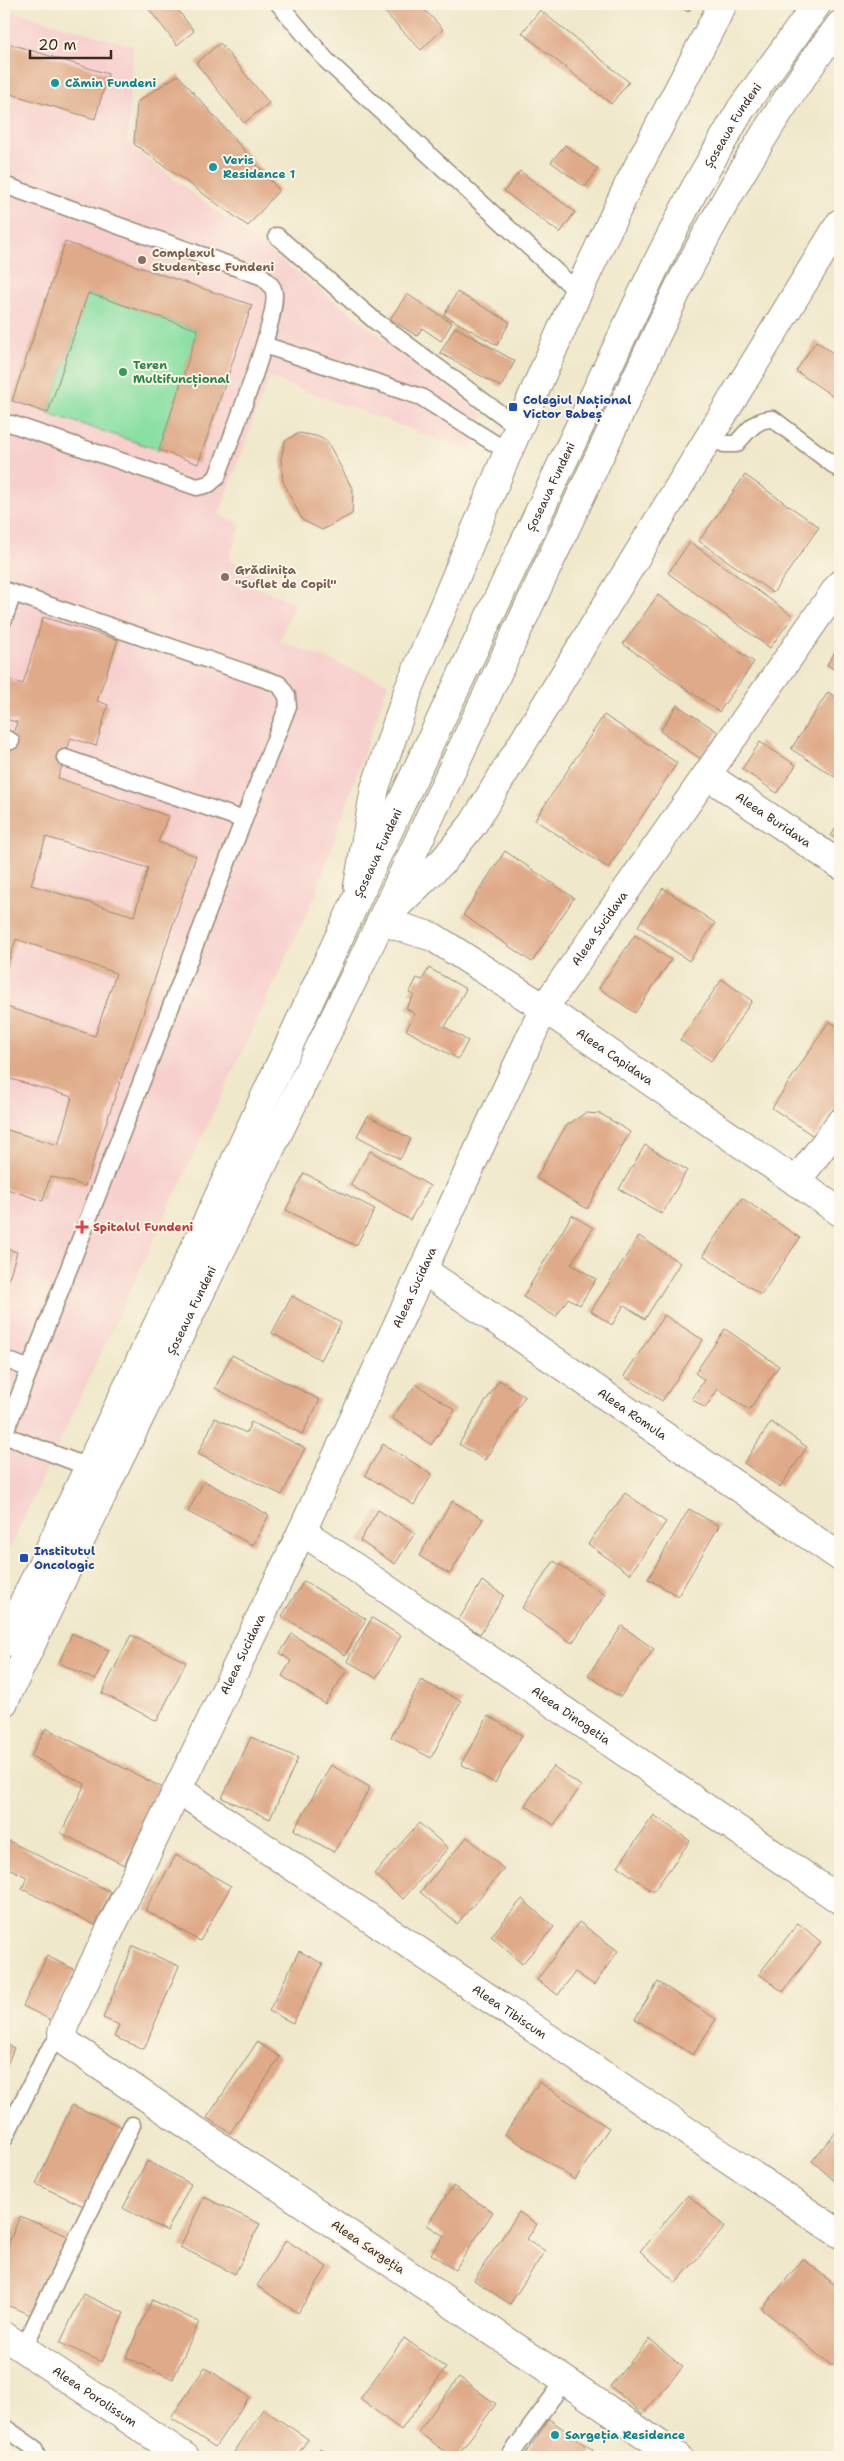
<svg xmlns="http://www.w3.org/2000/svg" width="844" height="2461" font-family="'Shantell Sans',sans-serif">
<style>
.built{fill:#f7d0cd}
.garden{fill:#88dfa3;stroke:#628460}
.building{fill:#dfaa89;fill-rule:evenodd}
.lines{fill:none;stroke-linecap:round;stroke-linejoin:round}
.service-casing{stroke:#958974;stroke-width:19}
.minor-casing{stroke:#958974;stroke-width:30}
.tertiary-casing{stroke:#958974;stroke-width:30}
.secondary-casing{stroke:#958974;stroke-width:30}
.service{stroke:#fff;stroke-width:16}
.minor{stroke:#fff;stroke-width:28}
.tertiary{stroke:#fff;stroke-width:28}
.secondary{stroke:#fff;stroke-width:28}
.culture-dot{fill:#0f9aa8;stroke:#fcf5e5;stroke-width:2}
.education-dot{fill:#8d6e63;stroke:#fcf5e5;stroke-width:2}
.leisure-dot{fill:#2e9e5b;stroke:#fcf5e5;stroke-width:2}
.transit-dot{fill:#1a4fb4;stroke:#fcf5e5;stroke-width:2}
.health-dot{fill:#e0444e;stroke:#fcf5e5;stroke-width:2}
.labels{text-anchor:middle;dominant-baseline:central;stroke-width:4;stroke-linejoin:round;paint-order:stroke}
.culture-label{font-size:12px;font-weight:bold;fill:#0d838f;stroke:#fcf5e5;text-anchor:start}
.street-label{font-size:12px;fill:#3b2a1e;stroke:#fcf5e5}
.education-label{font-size:12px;font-weight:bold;fill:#785e54;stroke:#fcf5e5;text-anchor:start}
.leisure-label{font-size:12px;font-weight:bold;fill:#27864d;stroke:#fcf5e5;text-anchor:start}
.transit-label{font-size:12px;font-weight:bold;fill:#164399;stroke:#fcf5e5;text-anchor:start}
.health-label{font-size:12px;font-weight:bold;fill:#be3a42;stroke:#fcf5e5;text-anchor:start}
</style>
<rect width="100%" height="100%" fill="#fcf5e5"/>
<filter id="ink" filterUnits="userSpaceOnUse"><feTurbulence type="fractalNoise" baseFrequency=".02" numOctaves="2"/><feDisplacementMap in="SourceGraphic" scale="10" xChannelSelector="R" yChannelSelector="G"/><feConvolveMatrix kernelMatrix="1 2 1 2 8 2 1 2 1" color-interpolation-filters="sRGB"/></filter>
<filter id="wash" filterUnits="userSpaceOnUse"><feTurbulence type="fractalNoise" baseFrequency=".0096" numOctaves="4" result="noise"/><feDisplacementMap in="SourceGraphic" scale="20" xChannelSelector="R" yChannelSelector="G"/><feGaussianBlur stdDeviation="1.12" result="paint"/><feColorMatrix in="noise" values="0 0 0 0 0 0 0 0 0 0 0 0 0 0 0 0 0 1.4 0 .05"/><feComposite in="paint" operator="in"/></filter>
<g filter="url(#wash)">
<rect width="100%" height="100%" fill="#efe8cb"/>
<path class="built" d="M4 9 133 46 127 143 484 415 471 451 269 378 219 515 241 524 229 560 256 570 251 585 295 603 280 641 388 683 316 894 4 1560Z"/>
<path class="garden" d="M88 293 198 330 159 450 48 413Z"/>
<g id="blocks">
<path class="building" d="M153 4H173L194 31 177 45 148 8Z
M377 4H419L443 29 421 50Z
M675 4H693L688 12Z
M540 10 629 82 611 104 522 33Z
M4 42 108 74 95 119 4 92Z
M220 43 269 103 244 123 196 63Z
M178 75 279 190 248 226 134 144 137 102Z
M565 145 598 169 585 187 551 162Z
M520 171 575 212 560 233 504 191Z
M65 242 252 305 198 464 159 450 198 330 88 293 48 413 12 401Z
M457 292 510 322 497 345 444 315Z
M407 294 452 323 441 341 422 328 417 336 390 319Z
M455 327 515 361 501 387 440 353Z
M816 341 840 358V401L796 371Z
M299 433 316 436 327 441 353 490 352 514 322 530 302 520 283 481 281 459 285 441Z
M745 475 819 527 773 593 699 541Z
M690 542 793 616 770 648 668 573Z
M658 595 754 662 719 712 623 644Z
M43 617 118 640 97 701 108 705 96 746 71 738 58 778 168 816 158 842 196 856 85 1186 50 1176 43 1201 4 1188V1129L58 1145 72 1097 4 1077V1006L95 1036 116 973 16 939 4 976V761L17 722 4 719V691L7 679 23 684ZM46 837 148 868 134 916 31 885Z
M840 644V673L827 665Z
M828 692 840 700V769L835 777 791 749Z
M677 705 718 732 701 759 660 731Z
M604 715 677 763 608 868 535 820Z
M760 742 796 765 777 793 742 769Z
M840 821V842L831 836Z
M505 851 574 898 532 962 463 915Z
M663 888 715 923 689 961 638 926Z
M635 935 671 960 635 1013 599 988Z
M429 968 466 989 445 1027 468 1041 458 1059 406 1030 415 1014 406 1008 414 995 409 993 417 978 422 980Z
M722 979 752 1001 711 1061 680 1040Z
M829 1021 840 1028V1099L815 1137 772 1108Z
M585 1113 601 1114 630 1132 587 1209 536 1178 566 1126Z
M368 1116 411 1139 400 1159 357 1136Z
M645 1145 687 1170 662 1214 619 1189Z
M370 1151 430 1186 410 1220 350 1185Z
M304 1173 375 1209 356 1246 286 1210Z
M742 1198 800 1238 761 1295 703 1255Z
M572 1215 593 1228 571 1264 596 1279 580 1305 568 1298 556 1317 523 1297Z
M639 1236 680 1263 645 1319 624 1305 612 1325 591 1311Z
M4 1248 17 1252 4 1294Z
M292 1296 341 1323 321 1360 272 1333Z
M664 1315 703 1340 662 1401 624 1376Z
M725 1329 779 1366 749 1410 718 1389 705 1408 692 1399 704 1380 695 1373Z
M232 1355 320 1400 302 1434 215 1388Z
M499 1380 525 1396 485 1460 459 1444Z
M416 1384 455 1410 431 1445 392 1418Z
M215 1418 246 1433 251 1422 305 1448 282 1495 198 1454Z
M771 1422 807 1447 780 1487 744 1463Z
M383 1444 432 1474 414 1505 365 1475Z
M204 1481 269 1515 253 1545 188 1512Z
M625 1493 666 1522 630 1574 588 1544Z
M452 1501 483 1519 450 1574 419 1556Z
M689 1509 719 1526 678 1596 648 1579Z
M378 1510 415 1533 395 1564 360 1541Z
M554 1561 605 1595 572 1643 522 1608Z
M304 1581 366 1619 345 1655 282 1616Z
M482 1581 504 1595 480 1634 458 1621Z
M372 1618 401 1636 376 1678 347 1661Z
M622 1626 654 1649 620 1697 588 1675Z
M72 1633 109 1650 95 1680 59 1663Z
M292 1634 347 1670 325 1704 282 1676 291 1661 280 1653Z
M131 1635 186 1662 157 1721 102 1693Z
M421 1680 461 1701 431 1758 391 1737Z
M488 1716 522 1735 495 1783 461 1764Z
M46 1728 163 1788 124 1865 61 1833 85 1784 31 1756Z
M251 1737 298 1758 270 1819 222 1798Z
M331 1765 370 1787 334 1852 294 1830Z
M553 1766 581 1786 554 1825 525 1805Z
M654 1815 690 1841 653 1892 618 1866Z
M419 1823 448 1848 403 1899 374 1874Z
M467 1837 504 1869 457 1924 420 1892Z
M5 1839 111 1892 95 1925 22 1889 27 1877 4 1866Z
M176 1855 231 1886 200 1941 145 1910Z
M522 1899 554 1927 522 1964 491 1936Z
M579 1922 618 1951 594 1985 575 1972 558 1995 537 1980Z
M798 1923 821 1942 783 1992 759 1974Z
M133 1946 179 1966 144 2049 114 2037 119 2025 103 2018Z
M299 1951 323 1964 293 2023 269 2011Z
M47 1956 75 1970 51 2020 23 2006Z
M658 1982 716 2019 693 2055 635 2019Z
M257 2042 280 2057 230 2133 207 2118Z
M4 2043 14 2048 4 2072Z
M539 2082 609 2128 575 2180 505 2134Z
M72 2105 122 2127 86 2207 36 2184Z
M840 2127V2179L837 2183 812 2161Z
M147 2161 191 2184 167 2231 123 2208Z
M453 2186 493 2212 455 2270 431 2254 444 2236 427 2225Z
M688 2195 725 2227 676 2283 640 2251Z
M204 2197 260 2224 235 2274 180 2247Z
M519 2212 537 2224 527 2239 545 2251 510 2304 474 2280Z
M20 2216 70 2237 36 2317 4 2304V2254Z
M286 2240 327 2267 298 2313 257 2286Z
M803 2259 840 2289V2356L832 2366 762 2309Z
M83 2294 124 2313 102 2362 60 2343Z
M152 2300 199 2322 173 2379 126 2357Z
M404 2338 446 2368 401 2430 360 2399Z
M650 2339 683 2367 643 2414 610 2386Z
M205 2367 249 2397 215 2447 171 2418Z
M459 2377 496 2404 456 2457H453L418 2432Z
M263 2409 308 2439 296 2457H231Z
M549 2419 593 2450 588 2457H523Z
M320 2448 334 2457H314Z"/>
</g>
</g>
<g filter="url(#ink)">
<use href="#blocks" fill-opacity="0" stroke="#958974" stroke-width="1"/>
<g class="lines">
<defs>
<path id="service" d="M279 4 327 61 578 292
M4 185 263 277C266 281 272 285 273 289 283 309 227 449 217 477L209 484 197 487 12 424
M277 236 374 320 518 427
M264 345 421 397 508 452
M710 436 724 444H736C747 432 756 418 773 419L840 470
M4 590 279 684 287 696 288 706 4 1435
M4 619 13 593
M4 738 11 741
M65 758 244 820
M4 1359 30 1369
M4 1435 88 1467
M4 2139 46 2054 62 2033
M23 2349 132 2125
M4 2427 34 2448 37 2457
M509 2457 565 2380"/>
<g id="minor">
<path id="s1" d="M707 775 840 865"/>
<path id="s2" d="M381 921 433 937 544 1008 840 1212"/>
<path d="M796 1182 840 1123"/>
<path id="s3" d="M423 1270 840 1557"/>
<path id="s4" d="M302 1531 840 1900"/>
<path id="s5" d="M179 1790 840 2234"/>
<path id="s6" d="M4 2336 185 2457"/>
<path id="s7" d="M678 2457 68 2044 62 2033 66 2021 302 1531 544 1008 840 584"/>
</g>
<path id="tertiary" d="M358 886 375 788 408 691 508 452 578 292 629 184 723 4
M382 920 444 860 473 824 840 223"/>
<g id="secondary">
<path id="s8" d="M4 1643 197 1243 406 793 654 269 694 190 741 109 817 4"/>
<path id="s9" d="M4 1702 111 1476 363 959 677 291C725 198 776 108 840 25"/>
</g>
</defs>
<use href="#service" class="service-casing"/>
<use href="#minor" class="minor-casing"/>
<use href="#tertiary" class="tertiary-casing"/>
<use href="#secondary" class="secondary-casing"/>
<use href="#service" class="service"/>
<use href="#minor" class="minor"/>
<use href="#tertiary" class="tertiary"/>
<use href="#secondary" class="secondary"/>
</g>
</g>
<g class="culture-dot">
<circle cx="55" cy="83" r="5"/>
<circle cx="213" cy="167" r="5"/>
<circle cx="555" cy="2435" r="5"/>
</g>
<g class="education-dot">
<circle cx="142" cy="260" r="5"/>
<circle cx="225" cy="577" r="5"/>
</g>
<circle class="leisure-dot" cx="123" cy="372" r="5"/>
<g class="transit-dot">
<rect x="508" y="402" width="10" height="10" rx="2.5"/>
<rect x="19" y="1553" width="10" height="10" rx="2.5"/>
</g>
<path class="health-dot" d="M79.5 1219.5h5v5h5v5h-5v5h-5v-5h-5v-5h5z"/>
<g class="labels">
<g class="culture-label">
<text x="65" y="83">Cămin Fundeni</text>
<text x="223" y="160">Veris<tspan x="223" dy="14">Residence 1</tspan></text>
<text x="565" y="2435">Sargeția Residence</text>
</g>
<g class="street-label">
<text stroke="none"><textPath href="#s8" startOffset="1684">Șoseaua Fundeni</textPath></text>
<text stroke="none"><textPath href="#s8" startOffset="1279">Șoseaua Fundeni</textPath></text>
<text stroke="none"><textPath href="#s1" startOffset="80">Aleea Buridava</textPath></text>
<text stroke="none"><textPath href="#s8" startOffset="874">Șoseaua Fundeni</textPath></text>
<text stroke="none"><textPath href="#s7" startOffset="1979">Aleea Sucidava</textPath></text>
<text stroke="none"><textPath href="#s2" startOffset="272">Aleea Capidava</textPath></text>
<text stroke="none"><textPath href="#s7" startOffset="1574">Aleea Sucidava</textPath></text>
<text stroke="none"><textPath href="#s9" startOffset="434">Șoseaua Fundeni</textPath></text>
<text stroke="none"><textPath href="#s3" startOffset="254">Aleea Romula</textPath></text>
<text stroke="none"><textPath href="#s7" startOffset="1169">Aleea Sucidava</textPath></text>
<text stroke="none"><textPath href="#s4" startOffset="326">Aleea Dinogetia</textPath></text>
<text stroke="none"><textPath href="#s5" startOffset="398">Aleea Tibiscum</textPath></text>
<text transform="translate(368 2247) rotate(34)">Aleea Sargeția</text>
<text stroke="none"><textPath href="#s6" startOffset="109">Aleea Porolissum</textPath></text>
</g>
<g class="education-label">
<text x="152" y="253">Complexul<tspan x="152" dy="14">Studențesc Fundeni</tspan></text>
<text x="235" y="570">Grădinița<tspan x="235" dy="14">"Suflet de Copil"</tspan></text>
</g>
<g class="leisure-label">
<text x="133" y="365">Teren<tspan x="133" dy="14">Multifuncțional</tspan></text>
</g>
<g class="transit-label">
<text x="523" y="400">Colegiul Național<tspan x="523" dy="14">Victor Babeș</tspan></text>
<text x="34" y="1551">Institutul<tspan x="34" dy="14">Oncologic</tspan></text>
</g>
<g class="health-label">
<text x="93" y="1227">Spitalul Fundeni</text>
</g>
</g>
<rect width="844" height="2461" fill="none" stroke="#fcf5e5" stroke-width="20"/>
<path d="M30 50v8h81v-8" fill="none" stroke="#3b2a1e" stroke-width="2.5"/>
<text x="38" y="50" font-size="15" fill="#3b2a1e" stroke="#fcf5e5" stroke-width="4" paint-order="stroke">20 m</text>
</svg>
